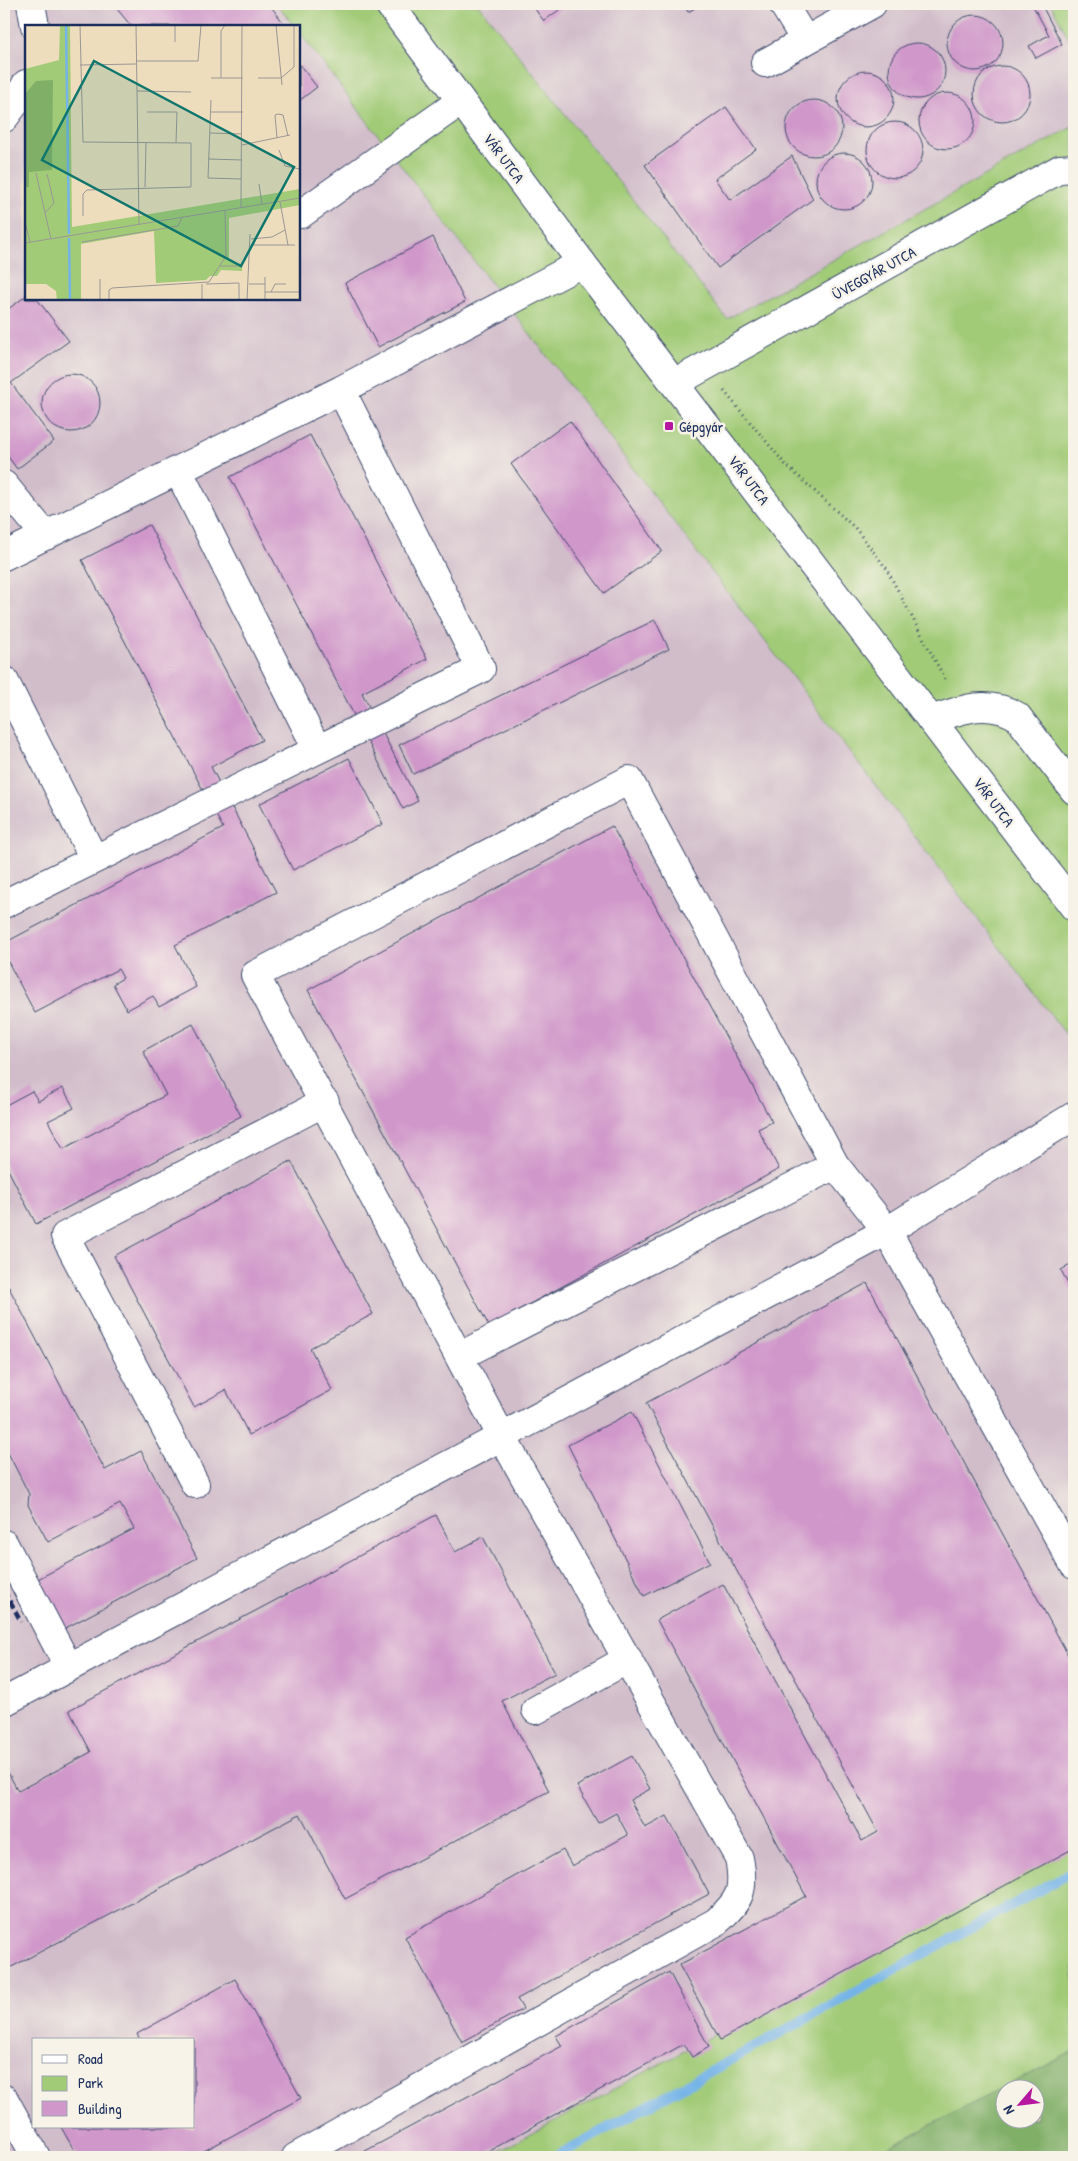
<svg xmlns="http://www.w3.org/2000/svg" width="1078" height="2161" font-family="'Patrick Hand',sans-serif">
<style>
.industrial{fill:#d1bdca;fill-rule:evenodd}
.green{fill:#a1cb77;stroke:#5e7d6a;fill-rule:evenodd}
.forest{fill:#80af68;stroke:#4e6f63;fill-rule:evenodd}
.lines{fill:none;stroke-linecap:round;stroke-linejoin:round}
.stream{stroke:#74b4e8;stroke-width:10}
.building{fill:#d098ca}
.minor-casing{stroke:#3b496c;stroke-width:30}
.major-casing{stroke:#3b496c;stroke-width:30}
.path{stroke:#3b496c;stroke-width:3;stroke-dasharray:1 4;stroke-linecap:butt}
.minor{stroke:#fff;stroke-width:28}
.major{stroke:#fff;stroke-width:28}
.rail{stroke:#1b2f5e;stroke-width:4;stroke-dasharray:8 4;stroke-linecap:butt}
.poi-dot{fill:#b5179e;stroke:#f7f3e8;stroke-width:2}
.labels{text-anchor:middle;dominant-baseline:central;stroke-width:5;stroke-linejoin:round;paint-order:stroke}
.street-label{font-size:15px;fill:#1b2f5e;stroke:#f7f3e8}
.poi-label{font-size:15px;fill:#1b2f5e;stroke:#f7f3e8;text-anchor:start}
.inset-river{fill:none;stroke:#74b4e8;stroke-width:2.5}
.inset-road{fill:none;stroke:#9a9796;stroke-width:1}
.view{fill:#0f766e;fill-opacity:0.15;stroke:#0f766e;stroke-width:2.5}
.inset-edge{fill:none;stroke:#1b2f5e;stroke-width:2.5}
</style>
<rect width="100%" height="100%" fill="#f7f3e8"/>
<filter id="ink" filterUnits="userSpaceOnUse"><feTurbulence type="fractalNoise" baseFrequency=".02" numOctaves="2"/><feDisplacementMap in="SourceGraphic" scale="10" xChannelSelector="R" yChannelSelector="G"/><feConvolveMatrix kernelMatrix="1 2 1 2 8 2 1 2 1" color-interpolation-filters="sRGB"/></filter>
<filter id="wash" filterUnits="userSpaceOnUse"><feTurbulence type="fractalNoise" baseFrequency=".0096" numOctaves="4" result="noise"/><feDisplacementMap in="SourceGraphic" scale="20" xChannelSelector="R" yChannelSelector="G"/><feGaussianBlur stdDeviation="1.12" result="paint"/><feColorMatrix in="noise" values="0 0 0 0 0 0 0 0 0 0 0 0 0 0 0 0 0 1.4 0 .05"/><feComposite in="paint" operator="in"/></filter>
<g filter="url(#wash)">
<rect width="100%" height="100%" fill="#eeddbc"/>
<path class="industrial" d="M4 4H277L294 26H26V299H299V32L1074 1045V1841L488 2157H4ZM34 2040H194V2127H34Z
M478 4H1052L1074 49V126L727 320Z"/>
<path class="green" d="M277 4H478L727 319 1074 126V1045L299 32V26H294Z
M1051 4H1074V49Z
M1074 1841V2157H488ZM1006 2088H1036V2118H1006Z"/>
<path class="forest" d="M1074 2051V2157H869ZM1006 2088H1036V2118H1006Z"/>
<g class="lines">
<path class="stream" d="M555 2157 1074 1871"/>
</g>
<g id="blocks">
<path class="building" d="M113 4H269L286 26H131Z
M531 4H567L544 21Z
M683 4H702L688 12Z
M1032 4H1041L1062 44 1036 58 1029 46 1049 35Z
M947 43a28 28 0 1 1 56 0a28 28 0 1 1-56 0Z
M889 71a28 28 0 1 1 56 0a28 28 0 1 1-56 0Z
M299 64 317 87 299 101Z
M974 94a28 28 0 1 1 56 0a28 28 0 1 1-56 0Z
M838 99a28 28 0 1 1 56 0a28 28 0 1 1-56 0Z
M919 121a28 28 0 1 1 56 0a28 28 0 1 1-56 0Z
M786 128a28 28 0 1 1 56 0a28 28 0 1 1-56 0Z
M726 107 756 149 715 179 730 200 792 156 813 199 718 268 645 165Z
M867 150a28 28 0 1 1 56 0a28 28 0 1 1-56 0Z
M816 181a28 28 0 1 1 56 0a28 28 0 1 1-56 0Z
M433 237 465 302 378 347 345 283Z
M26 296V299H37L69 341 11 383 54 441 17 469 4 451V312Z
M42 403a29 29 0 1 1 58 0a29 29 0 1 1-58 0Z
M570 421 662 551 604 593 511 464Z
M310 435 427 659 362 693 418 801 403 809 230 477Z
M149 525 262 740 211 767 276 892 175 945 196 987 159 1007 153 996 127 1010 113 984 123 978 118 969 35 1013 4 954V929L10 940 223 828 82 560Z
M655 620 669 649 413 774 399 745Z
M349 758 383 824 293 870 259 804Z
M612 826 772 1122 758 1129 779 1169 489 1326 308 990Z
M193 1024 241 1116 36 1224 4 1162V1106L32 1091 38 1101 63 1088 74 1108 48 1121 63 1149 166 1095 143 1051Z
M291 1161 373 1314 310 1348 332 1390 249 1435 226 1390 194 1407 114 1256Z
M1074 1263V1296L1061 1270Z
M4 1278 105 1470 141 1451 197 1558 60 1631 34 1581 134 1529 120 1504 48 1542 28 1505 29 1494 4 1445Z
M867 1283 1074 1666V1848L720 2040 679 1965 806 1896 657 1620 723 1584 862 1841 878 1832 646 1403Z
M632 1412 710 1562 644 1596 568 1445Z
M436 1515 455 1552 483 1537 555 1673 502 1701 549 1791 345 1899 300 1814 4 1971V1765L18 1791 91 1752 69 1710Z
M632 1756 650 1789 630 1800 645 1828 667 1816 709 1894 517 1999 523 2009 462 2042 405 1937 563 1850 572 1866 628 1835 616 1813 598 1823 577 1786Z
M669 1972 709 2047 692 2057 684 2044 477 2157H354L562 2046 556 2036Z
M235 1979 301 2098 193 2157H78L61 2127H194V2040H140L137 2034Z"/>
</g>
</g>
<g filter="url(#ink)">
<use href="#blocks" fill-opacity="0" stroke="#3b496c" stroke-width="1"/>
<g class="lines">
<defs>
<path id="minor" d="M31 4 35 26
M783 4 805 40
M765 63 872 4
M4 118 16 102 26 84
M301 214 461 101
M675 383 1040 180 1060 169 1074 168
M178 470 317 749
M4 485 46 536
M4 556 341 390 582 263
M4 680 94 859
M931 720C962 709 987 699 1017 716L1074 790
M4 904 481 669 341 390
M460 1356 835 1165
M195 1484 65 1236 325 1102
M4 1544 68 1666
M4 1702 887 1231 1074 1116
M536 1710 628 1659
M4 2099 36 2157
M296 2157 716 1922C741 1900 745 1890 739 1858L501 1435 255 975 629 780 835 1165 887 1231 1074 1565"/>
<path id="major" d="M389 4 582 263 1074 907"/>
</defs>
<use href="#minor" class="minor-casing"/>
<use href="#major" class="major-casing"/>
<path class="path" d="M724 391 785 464 855 528 886 568 946 681"/>
<use href="#minor" class="minor"/>
<use href="#major" class="major"/>
<path class="rail" d="M4 1590 21 1622"/>
</g>
</g>
<rect class="poi-dot" x="664" y="421" width="10" height="10" rx="2.5"/>
<g class="labels">
<g class="street-label">
<text transform="translate(504 158) rotate(53)">VÁR UTCA</text>
<text transform="translate(874 273) rotate(-29)">ÜVEGGYÁR UTCA</text>
<text transform="translate(749 480) rotate(53)">VÁR UTCA</text>
<text transform="translate(994 802) rotate(53)">VÁR UTCA</text>
</g>
<g class="poi-label">
<text x="679" y="426">Gépgyár</text>
</g>
</g>
<g transform="translate(25 25)">
<rect width="275" height="275" fill="#eeddbc"/>
<path d="M35 0H45L47 202 275 164V180L204 193V235L208 238 217 239V246L196 245 192 251H185L181 255 131 258 129 206 56 219V275H32L31 266 21 259H0V44L34 35Z" fill="#a1cb77"/>
<path d="M28 55 27 145 4 147V162H0V69L11 56Z" fill="#80af68"/>
<path class="inset-river" d="M41 0 44 209M44 213 45 275"/>
<path class="inset-road" d="M55 0 58 117 166 118V162L62 165 58 169V191M111 0 114 199M251 0 257 60M150 17V0M111 36H173L176 0M55 40 111 39M186 53H218M196 53V6L200 0M233 53H256L269 42V0M112 66 166 67M186 75 183 153 216 154M122 87H152L151 118M186 87H218M185 108 217 109M252 113 250 90 253 89 258 90 263 111M217 120 265 110M254 125 260 141 275 144M184 134 217 135M11 148 26 214M234 159 237 179M120 162 121 118M255 177 263 220M216 183 217 0M20 188 29 178 22 149M0 197 5 217M226 214 247 212 260 205M57 217 153 201 157 192M0 218 275 173M226 220H270M195 241H215M240 252V275M75 254V275M181 259 214 258V275M224 259H240M240 267H275M246 267 250 259H261M84 275V265L87 263 184 257 201 231 200 185M177 275V259M222 275 225 209"/>
<path class="view" d="M69 36 269 142 216 241 17 135Z"/>
<rect width="275" height="275" class="inset-edge"/>
</g>
<rect width="1078" height="2161" fill="none" stroke="#f7f3e8" stroke-width="20"/>
<rect x="32" y="2038" width="162" height="90" fill="#f7f3e8" stroke="#9fa5b1"/>
<rect x="42" y="2055" width="25" height="8" fill="#ffffff" stroke="#9fa5b1"/>
<text x="78" y="2064" font-size="15" fill="#1b2f5e">Road</text>
<rect x="42" y="2076" width="25" height="15" fill="#a1cb77" stroke="#9fa5b1"/>
<text x="78" y="2088" font-size="15" fill="#1b2f5e">Park</text>
<rect x="42" y="2101" width="25" height="15" fill="#d098ca" stroke="#9fa5b1"/>
<text x="78" y="2114" font-size="15" fill="#1b2f5e">Building</text>
<g transform="translate(1020 2104) rotate(242)"><circle r="24" fill="#f7f3e8" stroke="#9fa5b1"/>
<path d="M0-4L9 19L0 12L-9 19Z" fill="#b5179e"/>
<text y="-8" font-size="14" font-weight="bold" text-anchor="middle" fill="#1b2f5e">N</text>
</g>
</svg>
